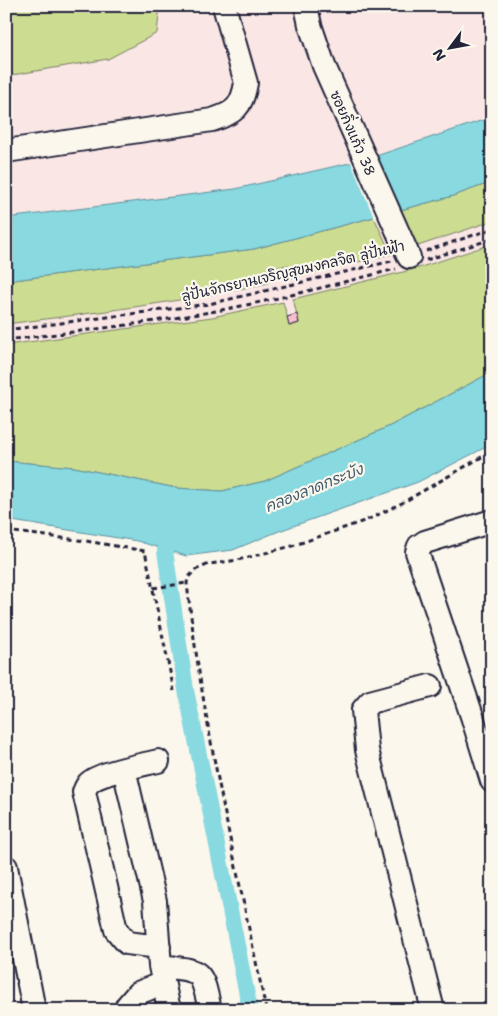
<svg xmlns="http://www.w3.org/2000/svg" width="498" height="1016" font-family="'Shantell Sans','Playpen Sans Thai',sans-serif">
<style>
.built{fill:#fae6e4}
.green{fill:#ccdc90;stroke:#777f66}
.water{fill:#88d9e0;stroke:#5f909e}
.pier{fill:#fbf7ec}
.lines{fill:none;stroke-linecap:round;stroke-linejoin:round}
.canal{stroke:#88d9e0;stroke-width:16}
.building{fill:#f9bfd1;stroke:#22223b}
.minor-casing{stroke:#22223b;stroke-width:26}
.path{stroke:#22223b;stroke-width:3;stroke-dasharray:5 4;stroke-linecap:butt}
.minor{stroke:#fbf7ec;stroke-width:22}
.labels{text-anchor:middle;dominant-baseline:central;stroke-width:4.5;stroke-linejoin:round;paint-order:stroke}
.street-label{font-size:14px;fill:#22223b;stroke:#fbf7ec}
.water-label{font-size:15px;font-style:italic;fill:#41596d;stroke:#fbf7ec}
</style>
<rect width="100%" height="100%" fill="#fbf7ec"/>
<filter id="ink" filterUnits="userSpaceOnUse"><feTurbulence type="fractalNoise" baseFrequency=".02" numOctaves="2"/><feDisplacementMap in="SourceGraphic" scale="10" xChannelSelector="R" yChannelSelector="G"/><feConvolveMatrix kernelMatrix="1 2 1 2 8 2 1 2 1" color-interpolation-filters="sRGB"/></filter>
<g filter="url(#ink)">
<path class="built" d="M6 6H492V296L6 400Z"/>
<path class="green" d="M6 6H160L157 33 108 59 6 76Z
M492 182V221L415 247 397 211 453 196Z
M374 217 391 254 291 278 288 265 266 270 268 283C182 302 94 313 6 324V281L254 249Z
M492 244V372L390 426 265 481 222 491 176 488 74 467 6 461V345L212 317 283 302 290 326 299 323 293 299 415 269Z"/>
<path class="water" d="M492 117V182L453 196 254 249 6 281V218L235 189 367 159Z
M492 372V444L418 482 279 531 233 550 186 556 137 541 6 520V461L74 467 176 488 222 491 265 481 390 426Z"/>
<path class="pier" d="M366 157 399 213 375 220 350 160Z"/>
<g class="lines">
<path class="canal" d="M167 527 165 551 186 690 250 1010"/>
</g>
<path class="building" d="M297 314 299 323 289 326 287 317Z"/>
<g class="lines">
<defs>
<path id="minor" d="M306 6 310 25 324 66 409 257
M6 151 212 120C235 113 242 107 246 83L224 6
M492 521 425 542 419 546 417 552 472 716 492 781
M430 686 370 702 363 710 367 750 433 1010
M158 761C142 765 97 773 88 784 86 787 85 789 84 792L116 930 127 943 159 947
M124 769 155 901 160 966 169 1010
M6 867 34 1010
M160 966C202 971 201 968 210 1010
M128 1010 127 1006 138 993 163 983"/>
</defs>
<use href="#minor" class="minor-casing"/>
<path class="path" d="M426 251 492 229
M426 260 492 239
M6 330 209 304 392 261
M6 340C74 332 143 324 210 312 273 301 335 284 396 269
M6 531 86 541 145 551 174 691
M153 588 187 583
M266 1010C237 868 203 727 187 583L188 578 195 570 209 564 238 560 292 546 367 520 402 503 492 451"/>
<use href="#minor" class="minor"/>
</g>
</g>
<g class="labels">
<g class="street-label">
<text transform="translate(353 133) rotate(66)">ซอยกิ่งแก้ว 38</text>
<text transform="translate(293 271) rotate(-13)">ลู่ปั่นจักรยานเจริญสุขมงคลจิต ลู่ปั่นฟ้า</text>
</g>
<g class="water-label">
<text transform="translate(314 488) rotate(-22)">คลองลาดกระบัง</text>
</g>
</g>
<rect width="498" height="1016" fill="none" stroke="#fbf7ec" stroke-width="25"/>
<rect x="12" y="12" width="473" height="991" fill="none" stroke="#22223b" stroke-width="2" filter="url(#ink)"/>
<g transform="translate(450 48) rotate(238)" stroke="#fbf7ec" stroke-width="4" paint-order="stroke">
<path d="M0-4L9 19L0 12L-9 19Z" fill="#22223b"/>
<text y="-8" font-size="14" font-weight="bold" text-anchor="middle" fill="#22223b">N</text>
</g>
</svg>
